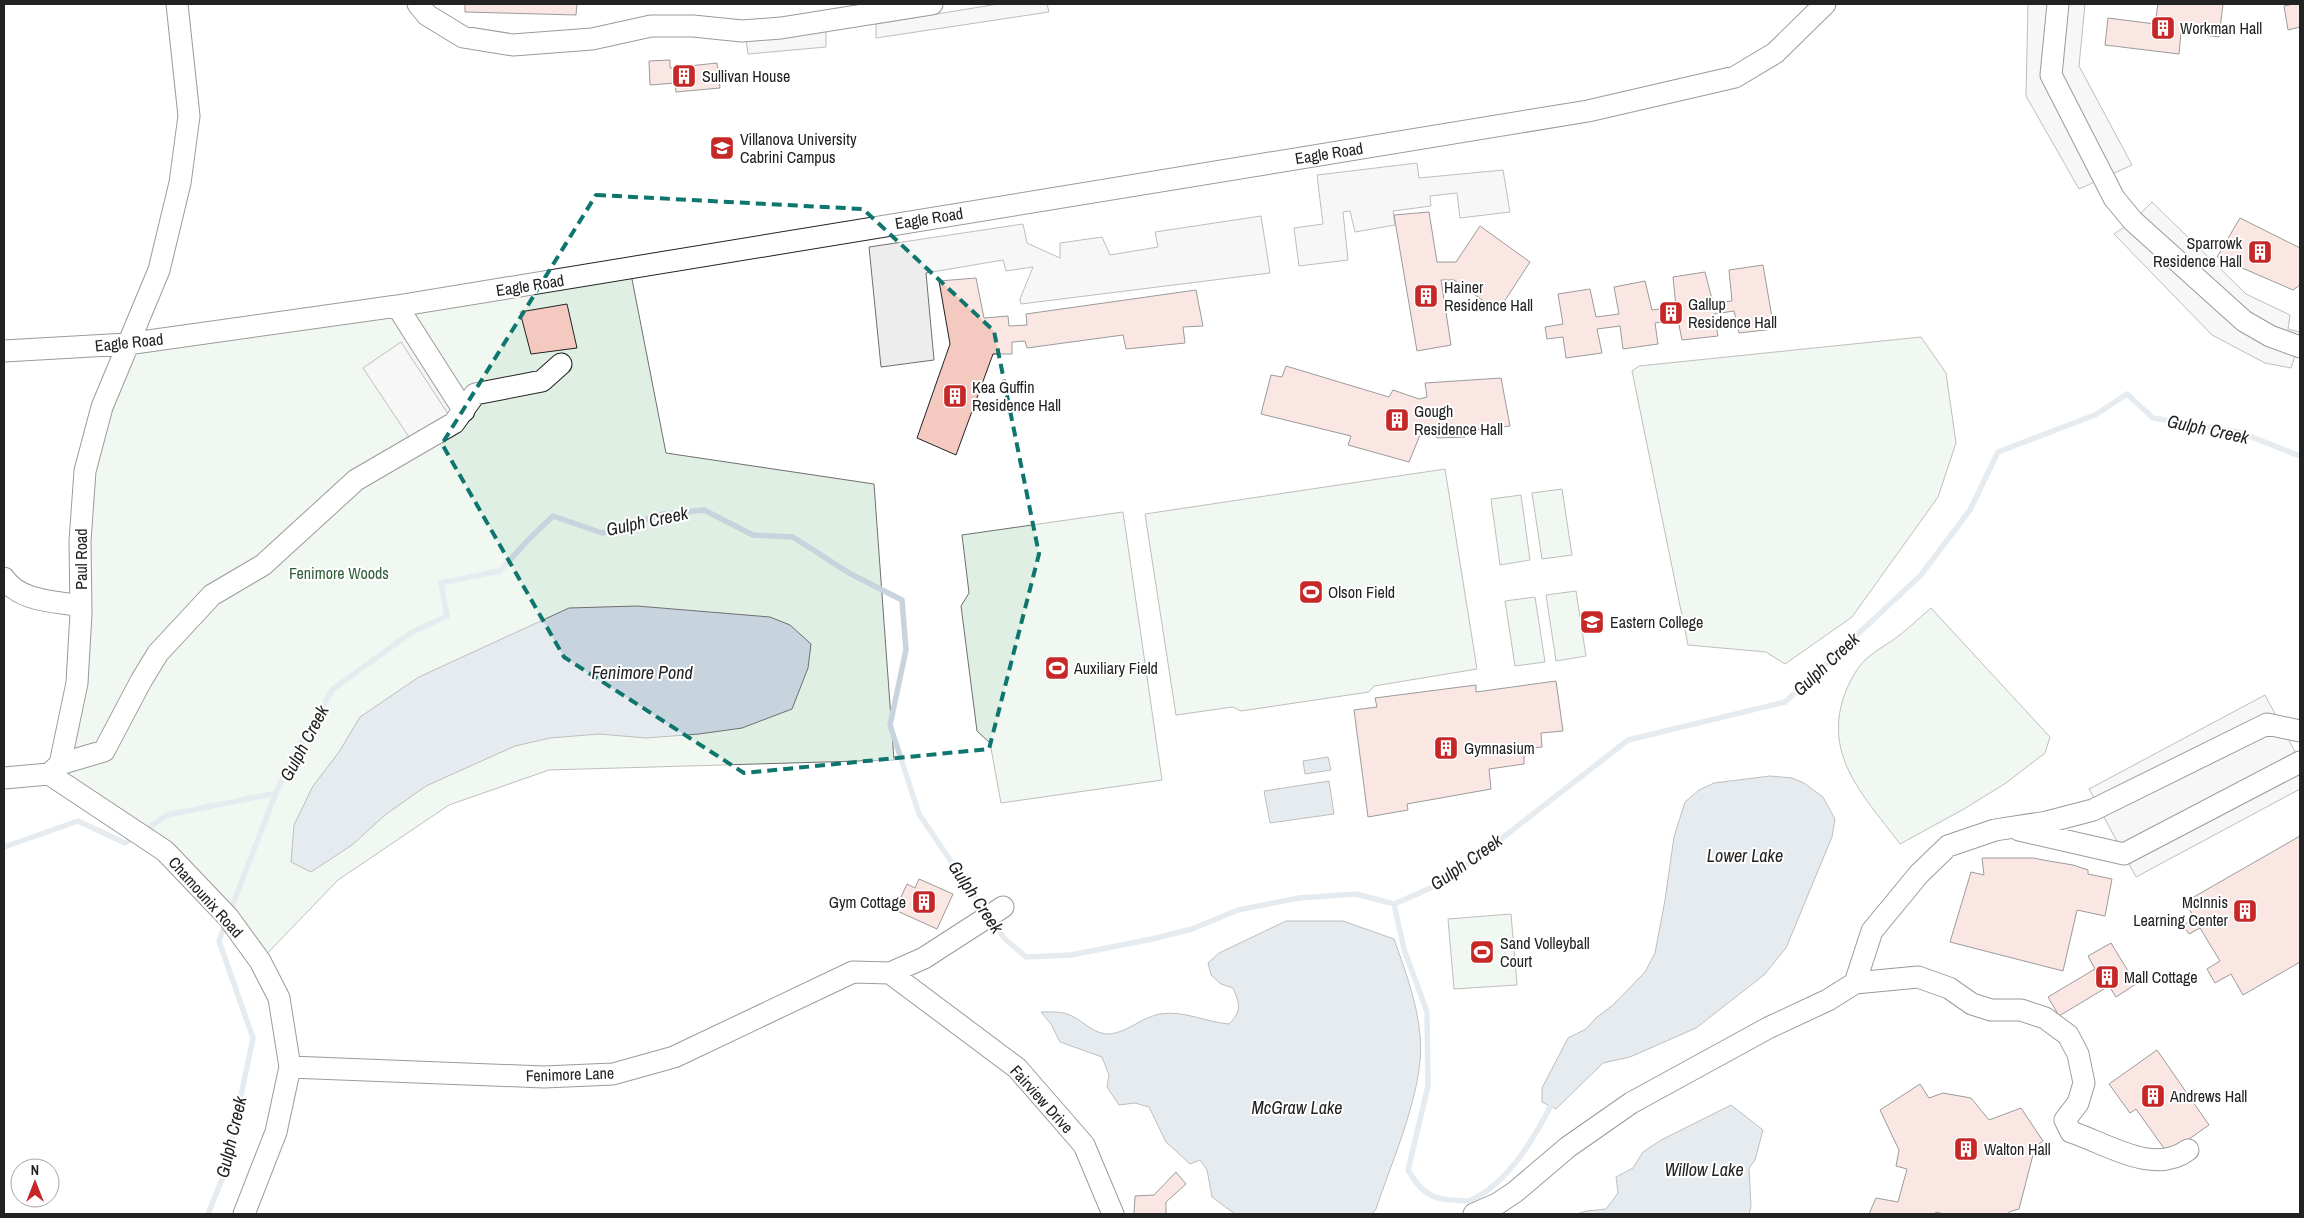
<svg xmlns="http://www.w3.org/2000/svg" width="2304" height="1218" font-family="'Archivo Narrow',sans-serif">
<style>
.green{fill:#e0efe3;stroke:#6f6f6f}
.parking{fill:#ededed;stroke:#6f6f6f}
.water{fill:#c7d3dd;stroke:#6f6f6f}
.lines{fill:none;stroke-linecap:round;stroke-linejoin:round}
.stream{stroke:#c7d3dd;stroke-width:5.5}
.building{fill:#f3c9c0;stroke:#222}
.minor-casing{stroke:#222;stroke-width:23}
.minor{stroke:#fff;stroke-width:21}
.marked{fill:none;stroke:#0f766e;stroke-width:4;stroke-dasharray:10 6;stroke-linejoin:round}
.labels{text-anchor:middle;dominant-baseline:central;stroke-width:4;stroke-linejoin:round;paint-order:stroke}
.poi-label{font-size:16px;fill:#222;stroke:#fff;text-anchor:start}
.street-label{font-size:16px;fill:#222;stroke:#fff}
.park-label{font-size:16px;fill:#2f5e38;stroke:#fff}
.water-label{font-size:18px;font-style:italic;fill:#222;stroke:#fff}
</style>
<rect width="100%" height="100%" fill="#fff"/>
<path class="green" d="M630 269 666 453 874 484 894 760 549 770 449 805 338 880 260 961 165 851 49 774 77 683 85 471 127 344Z
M1921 337 1946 373 1956 443 1938 497 1852 617 1785 664 1766 652 1688 645 1632 371 1639 366Z
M1445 469 1477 669 1374 686 1369 692 1241 711 1233 707 1176 715 1145 514Z
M1562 489 1572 555 1542 559 1532 493Z
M1521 495 1530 560 1500 565 1491 499Z
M1123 512 1162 780 1001 803 990 743 977 731 961 606 969 593 962 535Z
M1576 591 1586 656 1556 661 1546 595Z
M1535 597 1545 662 1515 666 1505 601Z
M1931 608 2050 737 2045 753 2006 783 1964 809 1900 844C1866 798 1823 758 1844 696 1848 684 1856 669 1865 660 1874 652 1884 646 1893 640 1906 631 1918 619 1931 608Z
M1511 914 1517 985 1454 989 1448 919Z"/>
<path class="parking" d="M998 4H1047L1049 12 876 38V24Z
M2028 4H2085L2079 66 2132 165 2079 189 2026 96Z
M826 30V47L748 54 746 39Z
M1417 163 1419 178 1503 170 1510 212 1460 218 1457 193 1430 196 1431 206 1393 211 1395 225 1355 232 1350 211 1343 212 1348 260 1299 266 1294 228 1323 224 1317 175Z
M2152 202 2246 294 2290 315 2288 329 2300 332V352L2296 353 2291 368 2265 363 2212 335 2114 234 2133 221Z
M1261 216 1270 273 1021 304 1020 299 1033 267 1006 271 1003 260 926 273 934 360 881 367 869 247 1023 224 1027 243 1060 258V243L1102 237 1110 255 1158 247 1155 232Z
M401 342 454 423 415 446 363 368Z
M2265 695 2300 761V789L2136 877 2089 789Z"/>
<path class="water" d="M637 606 770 617 790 625 811 644 808 668 792 709 742 728 699 734 646 738 599 734 550 738 515 746 426 786 385 815 352 845 311 872 291 862 294 825 313 786 339 752 360 717 419 677 569 608Z
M1328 757 1331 770 1305 774 1303 761Z
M1770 776 1792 778 1804 783 1823 797 1835 819 1832 837 1786 948 1764 975 1696 1028 1630 1057 1603 1063 1556 1109 1542 1102V1088L1568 1038 1586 1029 1596 1018 1614 1004 1645 972 1655 953 1665 900 1674 837 1685 802 1699 790 1714 783Z
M1329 781 1334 814 1270 823 1264 791Z
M1286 921H1343L1394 939C1405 970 1417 1002 1420 1035 1426 1086 1392 1160 1376 1209L1372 1214H1235L1212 1197 1207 1170 1200 1160 1190 1164 1166 1142 1149 1107 1135 1103 1119 1105 1107 1087 1109 1075 1102 1057 1060 1042 1051 1024 1041 1012C1052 1012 1062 1011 1072 1016 1084 1022 1095 1035 1110 1034 1128 1032 1142 1017 1160 1014 1183 1010 1206 1022 1229 1024 1242 1011 1240 1004 1233 988L1221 984 1211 975 1208 963 1219 953Z
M1731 1105 1763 1130 1755 1160 1749 1168 1751 1207 1749 1214H1577L1586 1211 1606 1209 1618 1193 1616 1177 1633 1168 1643 1152 1661 1140Z"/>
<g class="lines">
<path class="stream" d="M143 832 167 815 276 793
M4 847 78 821 125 843 135 837
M1394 904 1404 949 1427 1012 1428 1086 1408 1170C1419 1189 1429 1199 1452 1200 1458 1200 1466 1202 1471 1200 1508 1183 1536 1136 1553 1101
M230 911 276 793 292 758 333 689 412 632 447 616 441 583 500 571 529 539 553 516 602 533 663 514 704 510 753 535 793 537 849 573 902 600 906 650 890 725 919 814 986 913
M992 920 1004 938 1026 957 1071 955 1152 939 1192 929 1238 910 1299 898 1356 894 1394 904 1433 887 1474 860 1628 740 1785 702 1921 575 1970 510 1998 452 2095 415 2127 394 2153 418 2239 432 2300 456
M208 1214 225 1172 253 1038 219 941 226 922"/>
</g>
<path class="building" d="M465 4H577L576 15 465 12Z
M2158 4H2223L2219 37 2181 32 2179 54 2105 45 2108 18 2155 24Z
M2293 4H2300V27L2288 30 2284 6Z
M670 60V68L717 63 720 88 676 92 675 83 650 85 649 61Z
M1429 212 1437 262H1456L1480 226 1530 262 1498 311 1454 280H1441L1451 345 1417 351 1394 215Z
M2240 218 2300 248V285L2293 290 2217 257Z
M1763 265 1774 329 1739 333 1734 311 1714 314 1718 336 1682 340 1678 320 1655 323 1658 344 1623 349 1620 326 1597 329 1602 353 1566 358 1563 337 1547 339 1545 327 1563 324 1558 294 1590 289 1596 317 1619 314 1614 287 1645 281 1652 310 1676 307 1673 277 1705 272 1713 303 1732 301 1729 270Z
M976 278 984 318 1008 316 1009 326 1027 325 1026 314 1196 290 1203 326 1183 327 1185 343 1126 349 1123 335 1027 348 1025 341 1012 342V354H993L956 455 917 438 950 344 939 281Z
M567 304 577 348 531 354 520 312Z
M1286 366 1389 397 1393 390 1419 399 1427 397 1425 383 1501 378 1510 426 1465 431V437L1437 438 1434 434 1420 435 1409 462 1348 445 1351 436 1261 414 1271 375 1282 377Z
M1556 681 1563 731 1541 733 1542 747 1524 749V764L1489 769 1491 789 1407 804 1408 810 1368 817 1354 710 1377 707 1375 698 1476 685V692Z
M2300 836V962L2243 995 2231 974 2215 983 2207 969 2220 961 2200 928 2189 934 2183 925 2195 919 2185 902Z
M1982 858H2033L2049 861 2073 865 2088 870V874L2112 879 2105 916 2077 910 2063 971 1950 942 1971 872 1984 875Z
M919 879 953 894 937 929 895 910 907 884 915 888Z
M2111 943 2136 984 2116 997 2109 986 2059 1016 2048 997 2095 969 2088 956Z
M2157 1050 2209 1125 2168 1154 2136 1109 2130 1113 2109 1084Z
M1920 1084 1929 1098 1943 1093 1971 1098 1989 1120 2021 1108 2043 1141 2035 1147 2019 1209 2009 1212 2008 1214H1944L1936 1212 1935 1214H1869L1876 1198 1898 1202 1907 1169 1896 1166 1899 1150 1880 1110Z
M1176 1172 1186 1184 1166 1202V1214H1134L1135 1196 1154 1195Z"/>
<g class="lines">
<defs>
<path id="minor" d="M418 4 427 15 463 37 513 45 592 39 651 26H693L742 31 781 28 932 4
M2058 4 2051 75 2114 198 2133 221 2244 321 2270 336 2300 347
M397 306 464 411
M4 351 127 344 397 306 1588 111 1735 77 1775 53 1825 4
M4 578C20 602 55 601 81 606
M60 764 104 751 141 681 158 653 212 595 263 565 356 480 454 423 475 394 542 381 561 364
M49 774 60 764 77 683 81 613 80 541 85 471 102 407 159 270 180 183 189 116 177 4
M49 774 165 851 228 917 260 961 279 998 290 1067 276 1132 244 1214
M4 778 49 774
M2019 830 2124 854 2300 762
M890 973 1017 1068 1084 1145 1113 1214
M1855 983 1918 977 1949 988 1972 1004 1991 1010H2021L2045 1018 2068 1035 2078 1054 2084 1083 2078 1103 2065 1120 2071 1132C2106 1143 2153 1176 2188 1150
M290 1067 544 1077 613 1074 674 1057 853 972 890 973 924 958 1003 907
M1474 1214 1497 1204 1515 1192 1568 1147 1631 1103 1768 1028 1828 1000 1855 983 1872 931 1919 874 1948 846 1995 830 2047 822 2093 810 2267 724 2300 731"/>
</defs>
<use href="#minor" class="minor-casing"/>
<use href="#minor" class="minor"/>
</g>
<path d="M0 0H2304V1218H0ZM596 195 863 209 994 331 1039 554 989 749 744 773 564 657 442 444Z" fill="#fff" fill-opacity=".55" fill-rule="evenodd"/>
<path class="marked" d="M596 195 863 209 994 331 1039 554 989 749 744 773 564 657 442 444Z"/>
<defs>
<symbol id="building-square" viewBox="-11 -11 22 22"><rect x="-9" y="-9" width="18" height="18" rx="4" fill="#c62828" stroke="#fff"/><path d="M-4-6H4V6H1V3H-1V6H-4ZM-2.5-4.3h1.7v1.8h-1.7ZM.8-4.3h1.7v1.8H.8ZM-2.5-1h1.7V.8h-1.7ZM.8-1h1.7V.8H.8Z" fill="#fff"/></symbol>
<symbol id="university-square" viewBox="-11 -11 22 22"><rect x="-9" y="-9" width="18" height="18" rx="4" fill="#c62828" stroke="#fff"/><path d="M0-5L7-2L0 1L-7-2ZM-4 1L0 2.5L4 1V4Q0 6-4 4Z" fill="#fff"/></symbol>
<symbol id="stadium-square" viewBox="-11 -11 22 22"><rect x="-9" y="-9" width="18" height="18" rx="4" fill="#c62828" stroke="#fff"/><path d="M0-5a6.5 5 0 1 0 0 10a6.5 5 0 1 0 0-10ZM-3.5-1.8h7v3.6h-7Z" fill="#fff"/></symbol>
<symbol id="school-square" viewBox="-11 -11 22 22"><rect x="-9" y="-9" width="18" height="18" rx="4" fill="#c62828" stroke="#fff"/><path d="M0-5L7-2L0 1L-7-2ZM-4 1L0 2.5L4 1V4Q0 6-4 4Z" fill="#fff"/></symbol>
</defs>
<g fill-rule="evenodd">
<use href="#building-square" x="2149" y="14" width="28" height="28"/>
<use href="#building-square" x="670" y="62" width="28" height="28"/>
<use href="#university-square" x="708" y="134" width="28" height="28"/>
<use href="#building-square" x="2246" y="238" width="28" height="28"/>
<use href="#building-square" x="1412" y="282" width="28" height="28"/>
<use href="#building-square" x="1657" y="299" width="28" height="28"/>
<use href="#building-square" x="941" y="382" width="28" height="28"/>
<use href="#building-square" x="1383" y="406" width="28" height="28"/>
<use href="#stadium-square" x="1297" y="578" width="28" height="28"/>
<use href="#school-square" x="1578" y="608" width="28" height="28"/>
<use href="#stadium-square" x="1043" y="654" width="28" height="28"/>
<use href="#building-square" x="1432" y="734" width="28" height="28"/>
<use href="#building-square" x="910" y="888" width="28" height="28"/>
<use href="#building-square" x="2231" y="897" width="28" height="28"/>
<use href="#stadium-square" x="1468" y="938" width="28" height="28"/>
<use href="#building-square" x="2093" y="963" width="28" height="28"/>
<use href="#building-square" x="2139" y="1082" width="28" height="28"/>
<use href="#building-square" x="1952" y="1135" width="28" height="28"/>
</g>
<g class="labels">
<g class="poi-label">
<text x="2180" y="28">Workman Hall</text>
<text x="702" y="76">Sullivan House</text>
<text x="740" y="139">Villanova University<tspan x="740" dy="18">Cabrini Campus</tspan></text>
<text x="2242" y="243" text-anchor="end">Sparrowk<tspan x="2242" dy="18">Residence Hall</tspan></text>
<text x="1444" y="287">Hainer<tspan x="1444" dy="18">Residence Hall</tspan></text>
<text x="1688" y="304">Gallup<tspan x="1688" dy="18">Residence Hall</tspan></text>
<text x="972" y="387">Kea Guffin<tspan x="972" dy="18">Residence Hall</tspan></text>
<text x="1414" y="411">Gough<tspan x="1414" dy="18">Residence Hall</tspan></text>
<text x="1328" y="592">Olson Field</text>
<text x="1610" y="622">Eastern College</text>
<text x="1074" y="668">Auxiliary Field</text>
<text x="1464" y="748">Gymnasium</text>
<text x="906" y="902" text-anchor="end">Gym Cottage</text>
<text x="2228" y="902" text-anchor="end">McInnis<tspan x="2228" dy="18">Learning Center</tspan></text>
<text x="1500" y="943">Sand Volleyball<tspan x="1500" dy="18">Court</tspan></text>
<text x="2124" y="977">Mall Cottage</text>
<text x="2170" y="1096">Andrews Hall</text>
<text x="1984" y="1149">Walton Hall</text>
</g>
<g class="street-label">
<text transform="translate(1329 153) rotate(-9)">Eagle Road</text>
<text transform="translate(929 218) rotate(-9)">Eagle Road</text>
<text transform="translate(530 285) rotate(-9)">Eagle Road</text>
<text transform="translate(129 342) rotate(-6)">Eagle Road</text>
<text transform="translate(81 559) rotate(-90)">Paul Road</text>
<text transform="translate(206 897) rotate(48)">Chamounix Road</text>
<text transform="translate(570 1074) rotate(-2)">Fenimore Lane</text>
<text transform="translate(1042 1099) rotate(48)">Fairview Drive</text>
</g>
<g class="park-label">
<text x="339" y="573">Fenimore Woods</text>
</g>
<g class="water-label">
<text transform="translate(2208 429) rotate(12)">Gulph Creek</text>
<text transform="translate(647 521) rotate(-12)">Gulph Creek</text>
<text transform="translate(1826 664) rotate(-43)">Gulph Creek</text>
<text x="642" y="672">Fenimore Pond</text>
<text transform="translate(304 743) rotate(-62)">Gulph Creek</text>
<text x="1745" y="855">Lower Lake</text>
<text transform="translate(1466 862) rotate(-35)">Gulph Creek</text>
<text transform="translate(976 897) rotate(56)">Gulph Creek</text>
<text x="1297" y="1107">McGraw Lake</text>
<text transform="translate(231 1137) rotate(-77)">Gulph Creek</text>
<text x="1704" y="1169">Willow Lake</text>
</g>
</g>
<rect width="2304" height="1218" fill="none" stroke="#222222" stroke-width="10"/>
<g transform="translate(35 1183)"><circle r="24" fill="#ffffff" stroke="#a7a7a7"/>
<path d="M0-4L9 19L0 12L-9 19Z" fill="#c62828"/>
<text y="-8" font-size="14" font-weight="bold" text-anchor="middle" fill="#222222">N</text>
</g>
</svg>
